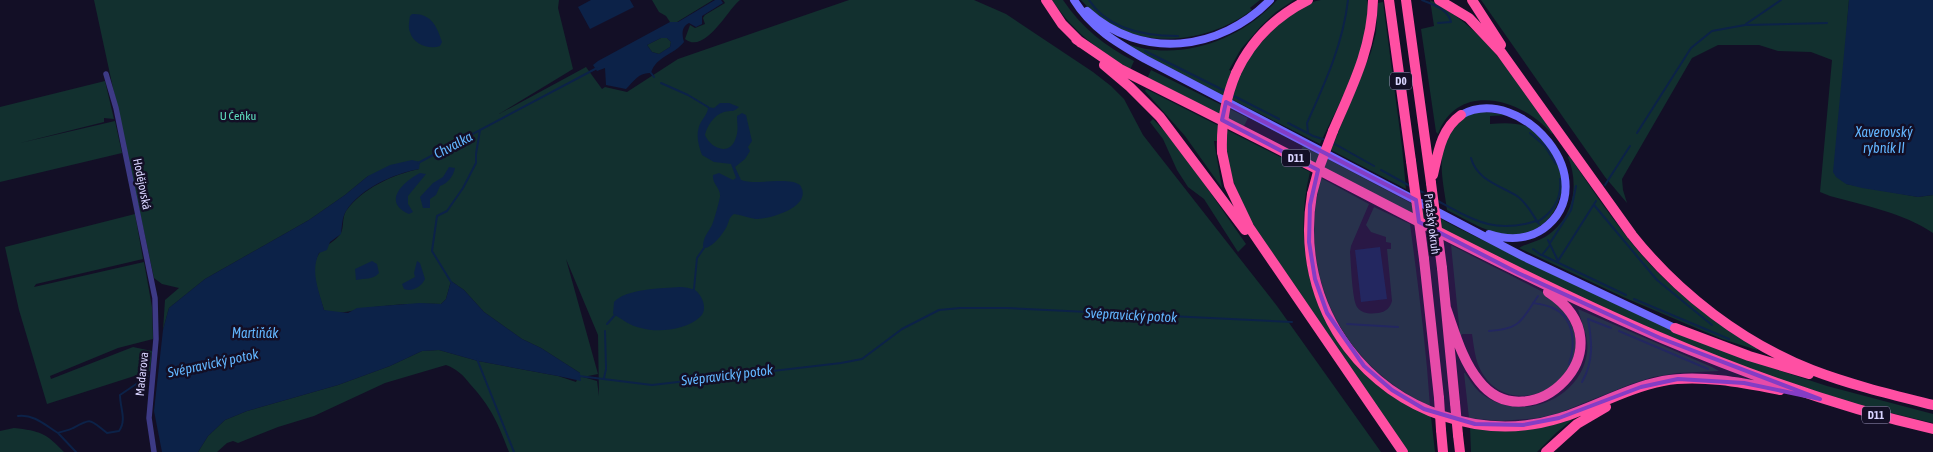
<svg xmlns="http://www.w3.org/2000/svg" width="1933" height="452" font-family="'Asap Condensed',sans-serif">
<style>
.green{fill:#12302f;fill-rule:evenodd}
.water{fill:#0c2248;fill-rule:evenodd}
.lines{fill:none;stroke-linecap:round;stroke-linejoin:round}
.stream{stroke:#0c2248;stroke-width:2}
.street{stroke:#3d3a85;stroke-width:5.5}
.secondary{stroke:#6f6bff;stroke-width:8}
.highway{stroke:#ff4fa3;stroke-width:10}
.highway-bridge{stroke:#ff4fa3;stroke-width:10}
.marked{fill:#843dc5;fill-opacity:0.2;stroke:#843dc5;stroke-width:4;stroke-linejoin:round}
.labels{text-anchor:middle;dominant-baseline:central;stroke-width:5;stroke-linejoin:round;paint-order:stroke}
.shield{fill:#130f26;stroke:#9e99be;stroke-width:1}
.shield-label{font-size:11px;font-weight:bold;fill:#d9d4ff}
.park-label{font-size:12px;fill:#5fe0c0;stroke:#130f26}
.street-label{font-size:12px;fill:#d9d4ff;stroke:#130f26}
.water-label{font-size:14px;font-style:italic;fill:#62b6ff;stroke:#130f26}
</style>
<rect width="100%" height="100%" fill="#130f26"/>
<path class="green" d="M94 0H559L558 8 573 69 499 114 586 67 602 89 605 87 627 92 678 59 849 0H974L1006 14 1093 72 1111 86 1124 99 1143 135 1277 306 1381 452H509C498 423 491 407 470 384 463 375 457 369 446 365L385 383 314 416 278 427 238 443 233 441 227 443 217 452H198L208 436 225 420 247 411 338 385 390 366 422 351 439 350 478 361 558 376 576 382 580 373 541 348 522 339 484 312 464 290 451 281 446 299 441 304C419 303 396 304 374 307 358 308 340 317 324 310 319 293 307 267 321 251 326 245 337 240 341 233 344 227 342 217 346 211 363 188 392 175 419 169L368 176 345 195 309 220 205 279 169 308 163 330 165 300 179 288 162 284 154 278ZM566 259 598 335 599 396 597 381 583 377 598 374Z
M652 0H713L677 22H670L666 16 659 12Z
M723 0H740C728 9 705 55 685 39L690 25 695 28 705 24 703 18 705 15 725 3Z
M1052 0H1063C1081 27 1106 47 1134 61L1130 70C1097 48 1075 34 1052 0Z
M1081 0H1260L1250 8 1252 10C1201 48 1125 52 1081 0Z
M1277 0H1294L1276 12 1261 26 1241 49 1229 70 1240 75C1249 50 1294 3 1321 0 1336 0 1352 0 1367 0 1374 46 1338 104 1320 144L1145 56 1124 43C1178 63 1240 41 1277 0Z
M1430 0C1486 28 1518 83 1553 133L1552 134C1523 99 1458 80 1438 134L1436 132 1421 29 1434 26Z
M1481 0H1849L1847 25 1846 184 1918 197 1933 195V233C1902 212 1865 206 1830 196L1820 192 1832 60 1811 52 1778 51 1759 45H1718L1692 58 1622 179 1623 190 1627 203 1605 177Z
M1383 2 1402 147 1406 189 1331 150 1371 52 1376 33 1378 3Z
M661 38H667L671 42 670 47 659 54 652 52 647 45Z
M1151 70 1248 118 1243 128 1147 79Z
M105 81 114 119 104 118V122L20 143 115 121 122 153 0 182V107Z
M1146 89 1310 172C1291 248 1314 333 1376 384 1385 392 1396 399 1407 405 1415 410 1424 412 1431 417L1435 452H1408L1250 220 1233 181 1227 157 1226 141H1214L1222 188 1185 136 1145 91Z
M1479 111 1507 115 1490 116V124C1502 123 1516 122 1528 127 1537 132 1544 141 1549 149 1556 160 1561 171 1563 184 1563 189 1561 195 1559 199 1553 221 1534 235 1511 235 1488 234 1467 220 1447 210 1443 179 1433 147 1458 122 1463 117 1473 114 1479 111Z
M1153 119 1178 146 1246 244 1238 252 1204 199 1188 187 1177 170 1163 139 1150 122Z
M1303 146 1458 228 1558 277 1623 307 1775 369 1827 386 1933 414V423L1857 405 1741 367 1553 286 1298 155Z
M1569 156C1600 200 1630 248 1671 285 1697 309 1729 328 1758 348L1757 350 1722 339 1623 297 1519 248C1527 243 1537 242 1545 237 1573 220 1580 186 1568 157Z
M1321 178 1369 204 1351 246 1350 252C1351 263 1352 299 1357 307 1362 314 1371 314 1378 313 1386 312 1390 308 1392 301L1387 249H1391V243L1386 242V237L1371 232 1366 225 1374 207 1410 224C1418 284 1426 345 1430 406 1341 366 1296 273 1321 178Z
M135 214 143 259 36 284 34 287 144 262 152 307 153 339 118 348 50 376 51 379 133 347 152 351 150 371 47 404 19 310 5 247Z
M1451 245C1472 256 1492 266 1512 276 1530 286 1550 293 1563 309 1567 313 1569 320 1572 326 1596 382 1510 425 1481 371 1475 360 1474 347 1472 334H1462L1461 337 1460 335Z
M1578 309 1712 367 1719 371 1677 373 1653 377 1631 384 1559 413 1538 418 1501 421 1469 418 1464 373H1465C1470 380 1475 389 1482 394 1519 423 1580 401 1587 353 1589 336 1582 325 1578 309Z
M1573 419 1556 433 1537 452H1471L1470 427C1505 432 1539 431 1573 419Z
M14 428C40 431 46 433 64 452H0V431Z"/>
<path class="water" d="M591 0H630L634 7 590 29 578 7Z
M715 0H721L723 3 702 16V24L696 27 689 23C681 27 682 35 684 42 674 55 656 56 651 73 639 72 634 81 626 89L606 85 605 68 597 71 593 65 598 61 670 22H678ZM661 38H667L671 42 670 47 659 54 652 52 647 45Z
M1849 0H1933V195L1918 197 1862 188 1846 184 1836 177 1833 172Z
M412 14C431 13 437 26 442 42L440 46C429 50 413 44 410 32 408 28 409 22 410 16Z
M720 103H729L739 107C733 113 731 110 724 112 714 115 707 126 705 135 710 148 729 156 735 140 739 131 737 125 737 116L742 113 746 115 752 141 748 147 750 151 745 159 735 167 741 180C757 186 787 176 800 185 814 206 771 219 756 219 749 218 741 215 734 214 728 218 729 223 726 228 722 235 713 246 706 248L703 247C703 237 708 233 712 225 714 221 719 202 720 197 721 188 712 184 713 175L719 173 733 180 736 178 731 164 714 162 702 155C698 144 695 133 701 122 704 117 708 113 708 107L714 108Z
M412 160 420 162 419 169C393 174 361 188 346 211 342 217 342 227 341 234L330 242 327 250 319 253C310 272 319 291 324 310L348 313 357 308 381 306 420 303 441 304 446 299 451 281 464 290 484 312 522 339 541 348 580 373 581 381 558 376 478 361 439 350 422 351 390 366 338 385 247 411 225 420 208 436 198 452H162L154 411 163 330 169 308 205 279 309 220 345 195 368 176 390 165Z
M449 167 455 168C453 177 448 183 440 186L436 195 430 199V208H423L420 197 433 183 443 177Z
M420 173 426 174 408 196V204L413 212 409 214C381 202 404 181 420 173Z
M1380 247 1387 299 1361 302 1355 250Z
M372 261 377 264 379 273C373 280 365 278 356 280L355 269Z
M417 261 420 263 425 279C421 287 413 292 404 289L402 284 415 277 414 273Z
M680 287C684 287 691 288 695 290 703 296 708 310 700 317 686 330 658 333 641 328 630 326 622 319 613 314L614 302C625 289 663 288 680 287Z"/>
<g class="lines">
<path class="stream" d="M1089 0C1108 30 1145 36 1178 36
M1422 0C1434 5 1448 9 1451 22L1438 23
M1746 24 1781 0
M1145 51 1225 91
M651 73 654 77
M661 83 688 95 708 107
M1232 95 1279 119
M1288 123 1313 136 1326 140
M1308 133 1307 123C1325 83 1343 44 1348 0
M1530 133 1545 146 1556 164
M1637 133 1691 48 1712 31 1745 25 1827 23
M1333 143 1374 166
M1471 158C1477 180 1499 185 1517 196 1527 203 1532 214 1539 224
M418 163 597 68
M1381 170 1410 186
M1605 185 1630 146
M1418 190 1430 196
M1438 201C1475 221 1495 234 1536 221
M1594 205 1657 280 1712 325
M1537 222C1554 212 1562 198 1560 179
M1548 240 1558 261
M1550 243 1571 210 1576 186
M1550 245 1542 255 1626 295
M1533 249 1541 255
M1558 261 1596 201
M451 282 432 251 437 216 447 211 463 188 476 163V154L480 130
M694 289 697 258 704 248
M1634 299 1729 339
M1533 303C1539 304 1547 305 1553 308 1574 317 1576 344 1569 364
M1588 319 1611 328
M607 324 615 315
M1347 324 1398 327
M1489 331C1521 329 1521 321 1538 296
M1619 331 1708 369
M477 359 514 452
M579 376 652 385 841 363 862 359 902 329 939 310 960 308H1007L1292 322
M604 378 606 369 605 331
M1582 382C1594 361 1592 342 1588 319
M18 416C34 414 45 425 58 433 62 431 68 431 73 428 92 418 89 419 107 433L119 431C127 420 120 408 120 395L148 376
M58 433 76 452"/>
<path class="street" d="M106 74 116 108 155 298 156 339 149 418 154 452"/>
<path class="secondary" d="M1074 0C1091 28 1117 43 1145 59L1524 257 1675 328
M1087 11C1142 61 1220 51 1270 0
M1461 115C1521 82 1607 182 1543 229 1527 240 1507 240 1489 234"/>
<path class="highway" d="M1046 0 1062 24 1081 43
M1389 0 1411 161
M1406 0 1431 183
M1439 0 1469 18 1501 52 1632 235C1679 294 1742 342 1812 370 1851 385 1893 395 1933 405
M1472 0 1501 45
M1076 39 1120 69C1212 115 1304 162 1396 210 1568 299 1743 385 1933 429
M1104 65 1130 87 1160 117 1245 230
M1236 73C1251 41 1276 16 1308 0
M1333 131C1352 87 1372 48 1373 0
M1222 152 1229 185 1249 227 1403 452
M1433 175C1438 153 1441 129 1461 115
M1312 194C1303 248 1314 303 1348 348 1396 412 1483 442 1560 418 1595 407 1627 388 1663 381 1699 374 1744 383 1780 390
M1424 259 1439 398
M1442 268 1455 403
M1446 308C1455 333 1462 360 1479 381 1528 444 1634 348 1548 292
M1675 328 1749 356 1809 374
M1441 430 1443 452
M1458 435 1460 452
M1546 452 1577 424 1606 407"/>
<path class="highway-bridge" d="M1222 152C1221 124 1225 99 1236 73
M1411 161 1424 259
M1431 183 1442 268
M1312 194 1319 168 1333 131
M1439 398 1441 430
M1455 403 1458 435"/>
</g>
<path class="marked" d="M1226 102 1416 200 1419 222 1518 273 1660 338 1820 399 1744 383 1678 379 1641 387 1559 418 1523 425 1475 424 1424 409 1392 390 1364 366 1327 313 1315 279 1309 242 1310 205 1318 170 1222 120Z"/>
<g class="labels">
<g class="shield">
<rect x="1390" y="72.5" width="22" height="17" rx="4"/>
<rect x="1282" y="149.5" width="28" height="17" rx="4"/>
<rect x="1862" y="406.5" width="28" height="17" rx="4"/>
</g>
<g class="shield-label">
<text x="1401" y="81">D0</text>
<text x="1296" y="158">D11</text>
<text x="1876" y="415">D11</text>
</g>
<g class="park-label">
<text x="238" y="116">U Čeňku</text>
</g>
<g class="street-label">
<text transform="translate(142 184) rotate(79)">Hodějovská</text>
<text transform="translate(1432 224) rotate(83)">Pražský okruh</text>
<text transform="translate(142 374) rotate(-84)">Madarova</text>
</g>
<g class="water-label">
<text x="1884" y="132">Xaverovský<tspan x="1884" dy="16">rybník II</tspan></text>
<text transform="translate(453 145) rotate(-28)">Chvalka</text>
<text transform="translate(1131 315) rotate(3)">Svépravický potok</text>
<text x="255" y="333">Martiňák</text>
<text transform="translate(213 363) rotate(-12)">Svépravický potok</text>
<text transform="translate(727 375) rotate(-7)">Svépravický potok</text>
</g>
</g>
</svg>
